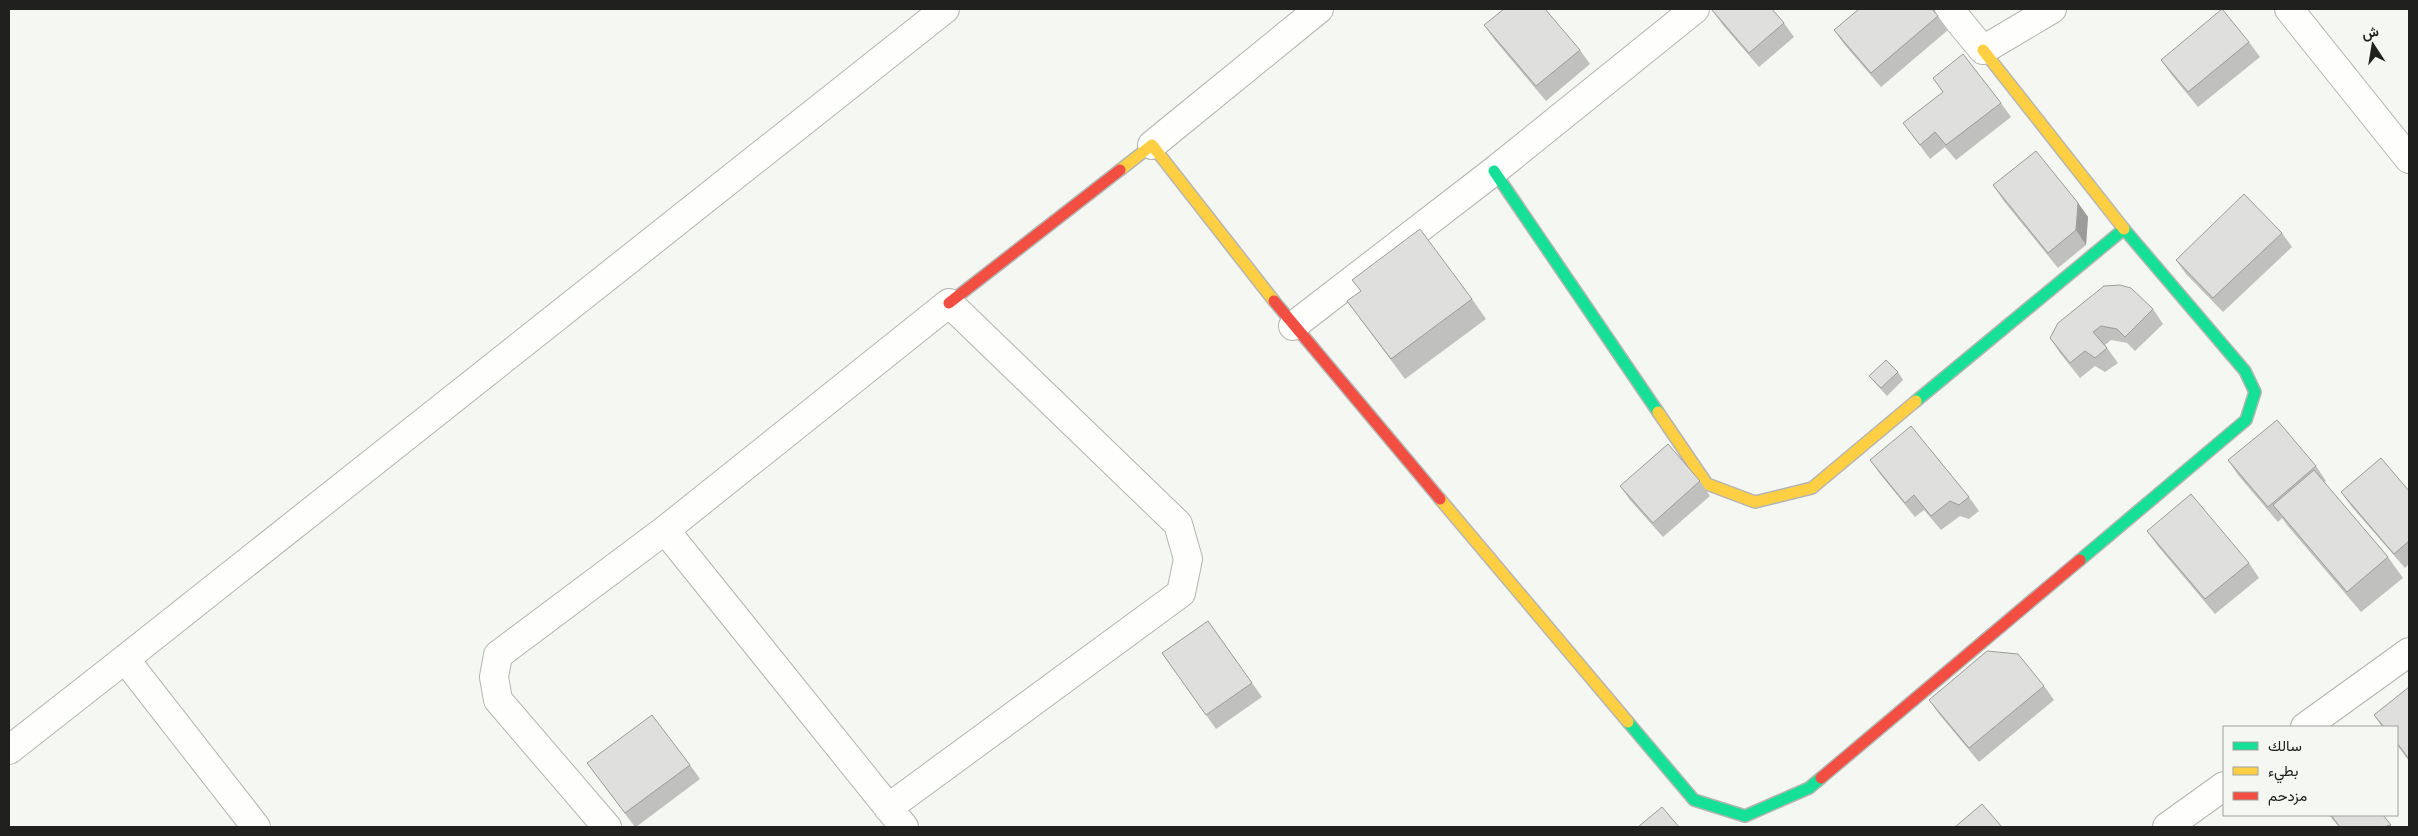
<svg xmlns="http://www.w3.org/2000/svg" width="2418" height="836" font-family="Cabin,Vazirmatn,sans-serif">
<style>
.lines{fill:none;stroke-linecap:round;stroke-linejoin:round}
.street-casing{stroke:#b4b5b2;stroke-width:30}
.fast-casing{stroke:#b4b5b2;stroke-width:14}
.slow-casing{stroke:#b4b5b2;stroke-width:14}
.jam-casing{stroke:#b4b5b2;stroke-width:14}
.street{stroke:#fefefd;stroke-width:28}
.fast{stroke:#16e098;stroke-width:11}
.slow{stroke:#ffcf43;stroke-width:11}
.jam{stroke:#f24e42;stroke-width:11}
.wall{fill:#c0c1bf}
.shaded-wall{fill:#9c9d9b}
.building{fill:#dfe0de;stroke:#9c9d9b}
</style>
<rect width="100%" height="100%" fill="#f5f7f3"/>
<g class="lines">
<defs>
<path id="street" d="M1949 9 1983 50 2052 9
M2289 9 2409 159
M1152 145 1319 9
M1293 326 1494 171 1695 9
M665 530 949 303 1178 524 1188 559 1181 593 888 808
M125 659 945 9
M2305 727 2409 652
M9 750 125 659 256 827
M607 827 498 700 494 677 498 655 665 530 904 827
M2167 827 2224 786"/>
<path id="fast" d="M1494 171 1658 412
M1916 401 2124 229
M2080 560 2246 420 2255 392 2245 371 2124 229
M1628 722 1694 800 1745 816 1809 788 1821 778"/>
<path id="slow" d="M1983 50 2124 229
M1120 170 1152 145 1274 301
M1658 412 1707 484 1755 502 1812 488 1916 401
M1440 499 1628 722"/>
<path id="jam" d="M1274 301 1440 499
M949 303 1120 170
M1821 778 2080 560"/>
</defs>
<use href="#street" class="street-casing"/>
<use href="#fast" class="fast-casing"/>
<use href="#slow" class="slow-casing"/>
<use href="#jam" class="jam-casing"/>
<use href="#street" class="street"/>
<use href="#fast" class="fast"/>
<use href="#slow" class="slow"/>
<use href="#jam" class="jam"/>
</g>
<path class="wall" d="M1712 10 1784 23 1794 37 1759 67 1722 24Z
M1938 16 1948 30 1881 87 1844 44 1834 30Z
M1484 25 1580 50 1590 64 1546 101 1494 39Z
M2249 42 2260 57 2198 107 2171 74 2161 60Z
M1933 78 2001 103 2011 117 1956 160 1945 147 1930 159 1903 123 1943 92Z
M1993 185 2078 203 2088 217 2086 245 2058 268 2003 200Z
M2282 233 2292 247 2223 312 2186 274 2176 260Z
M1352 280 1472 299 1486 319 1405 379 1347 301 1361 291Z
M2153 309 2163 324 2135 351 2127 343 2111 340 2105 345 2118 363 2105 372 2095 366 2080 378 2060 353 2050 338Z
M1898 372 1903 380 1887 396 1875 383 1869 376Z
M1870 460 1969 497 1979 511 1969 519 1960 516 1941 530 1924 510 1915 517 1880 474Z
M2228 460 2316 466 2326 481 2324 482 2388 557 2403 578 2361 612 2287 525 2282 518 2278 522 2238 475Z
M1700 481 1710 496 1663 537 1630 500 1620 486Z
M2409 491V564L2405 568 2351 506 2341 492Z
M2147 531 2249 563 2259 578 2215 614 2157 545Z
M1208 621 1262 697 1216 729 1162 653Z
M2044 686 2054 700 1979 762 1939 714 1929 700Z
M2409 687V761L2397 745V727H2382L2374 715Z
M587 763 690 765 700 779 636 827H635Z
M2329 815H2383L2392 827H2339Z"/>
<path class="shaded-wall" d="M2078 203 2088 217 2086 245 2076 230Z"/>
<path class="building" d="M1504 9H1545L1580 50 1536 86 1484 25Z
M1712 9H1772L1784 23 1749 53 1712 10Z
M1859 9H1932L1938 16 1871 73 1834 30Z
M2222 9 2249 42 2188 92 2161 60Z
M1963 54 2001 103 1946 145 1935 132 1920 145 1903 123 1943 92 1933 78Z
M2036 151 2078 203 2076 230 2048 253 1993 185Z
M2244 194 2282 233 2213 298 2176 260Z
M1420 229 1472 299 1391 359 1347 301 1361 291 1352 280Z
M2120 285 2131 288 2153 309 2125 337 2117 329 2101 326 2093 332 2107 348 2095 358 2085 351 2070 363 2050 338 2058 323 2104 286Z
M1886 360 1898 372 1881 388 1869 376Z
M2277 420 2316 466 2268 507 2228 460Z
M1911 426 1969 497 1959 505 1950 501 1931 516 1914 495 1905 503 1870 460Z
M1668 444 1700 481 1653 523 1620 486Z
M2381 458 2409 491V541L2394 554 2341 492Z
M2314 470 2388 557 2347 592 2273 505Z
M2191 494 2249 563 2205 599 2147 531Z
M1208 621 1252 683 1206 715 1162 653Z
M1987 651 2018 654 2044 686 1969 748 1929 700Z
M2409 687V759L2397 743V727H2384L2374 715Z
M652 715 690 765 625 813 587 763Z
M1982 804 2002 827H1955Z
M1662 807 1679 827H1638Z
M2331 815H2383L2391 825 2384 827H2340Z"/>
<rect width="2418" height="836" fill="none" stroke="#20211f" stroke-width="20"/>
<rect x="2223" y="726" width="175" height="90" fill="#f5f8f2" stroke="#a0a29e"/>
<rect x="2233" y="742" width="25" height="8" fill="#16e098" stroke="#a0a29e"/>
<text x="2268" y="751" font-size="15" fill="#20211f">سالك</text>
<rect x="2233" y="767" width="25" height="8" fill="#ffcf43" stroke="#a0a29e"/>
<text x="2268" y="776" font-size="15" fill="#20211f">بطيء</text>
<rect x="2233" y="792" width="25" height="8" fill="#f24e42" stroke="#a0a29e"/>
<text x="2268" y="801" font-size="15" fill="#20211f">مزدحم</text>
<g transform="translate(2373 45) rotate(348)" stroke="#f5f8f2" stroke-width="4" paint-order="stroke">
<path d="M0-4L9 19L0 12L-9 19Z" fill="#20211f"/>
<text y="-8" font-size="14" font-weight="bold" text-anchor="middle" fill="#20211f">ش</text>
</g>
</svg>
